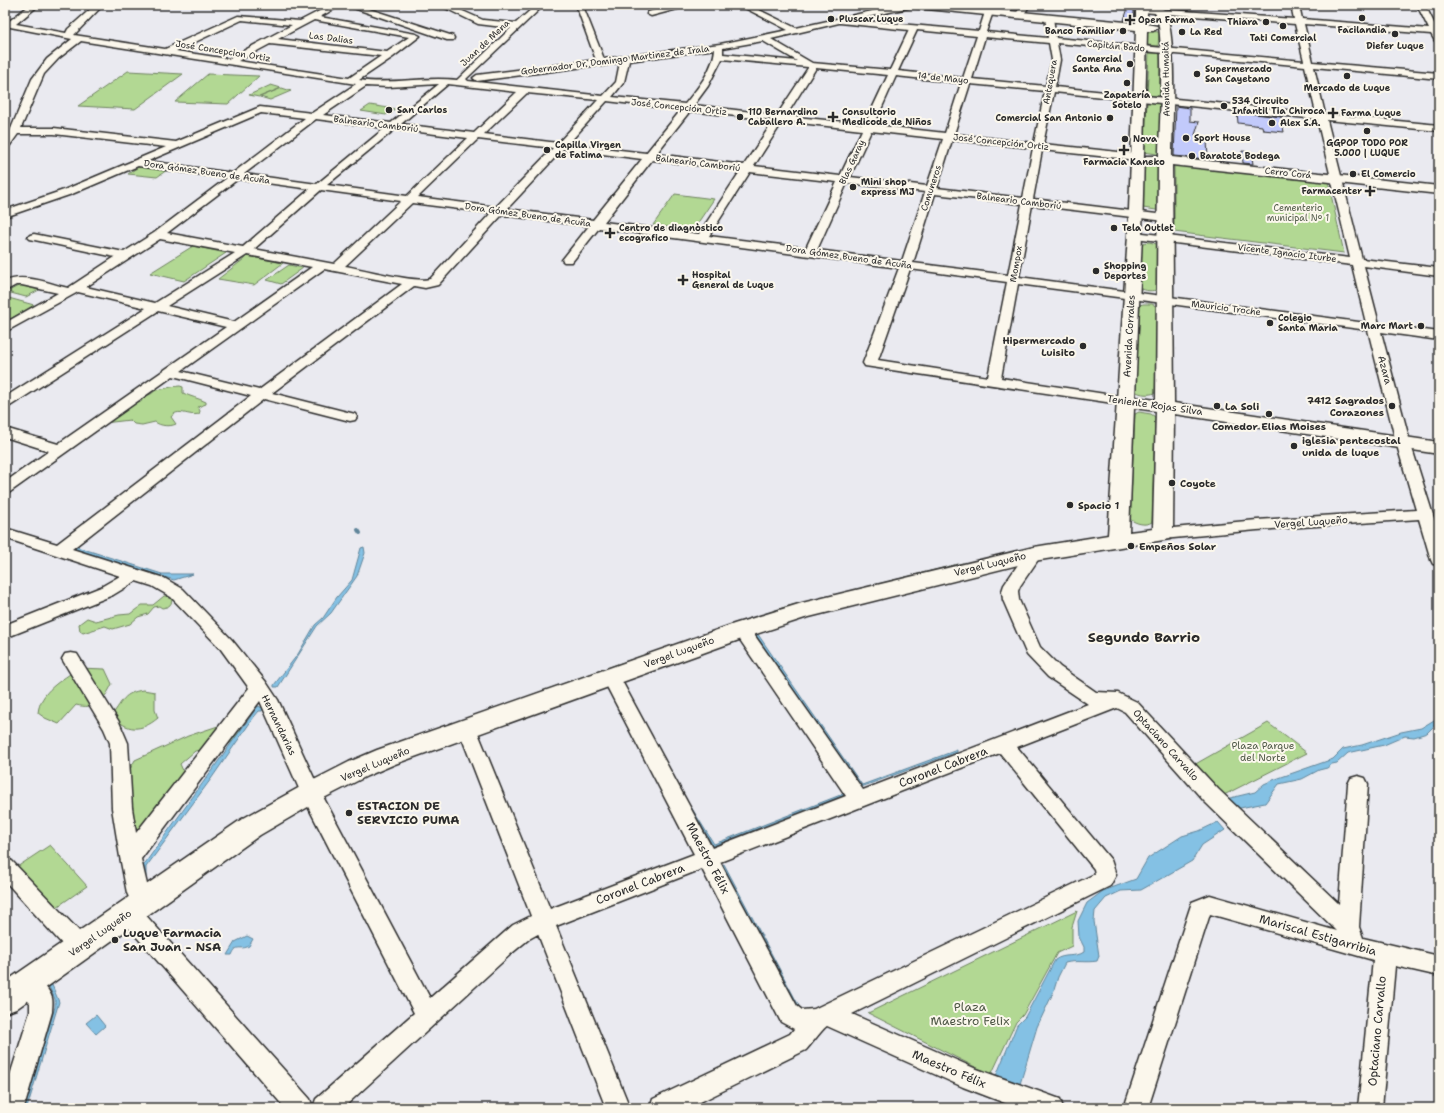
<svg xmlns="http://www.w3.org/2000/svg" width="1444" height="1113" font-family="'Shantell Sans',sans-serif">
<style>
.green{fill:#b2d893;stroke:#6e825f}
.water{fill:#84c1e4;stroke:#60859a}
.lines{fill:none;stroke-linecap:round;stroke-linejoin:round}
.stream{stroke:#60859a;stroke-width:4}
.building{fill:#c2cafb;stroke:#2b2b2b}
.minor-casing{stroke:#2b2b2b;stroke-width:3}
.major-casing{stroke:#2b2b2b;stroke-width:3}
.minor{fill:#fbf7ec;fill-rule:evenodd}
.major{fill:#fbf7ec;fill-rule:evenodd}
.poi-dot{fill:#2b2b2b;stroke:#fbf7ec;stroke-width:1.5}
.labels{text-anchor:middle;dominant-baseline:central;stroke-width:4;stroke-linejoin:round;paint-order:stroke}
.far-poi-label{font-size:9px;font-weight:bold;fill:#2b2b2b;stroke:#fbf7ec;text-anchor:start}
.far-street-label{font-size:9px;fill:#2b2b2b;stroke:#fbf7ec}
.far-park-label{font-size:9px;fill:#4d5645;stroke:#fbf7ec}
.street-label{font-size:10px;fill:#2b2b2b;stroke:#fbf7ec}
.poi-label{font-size:10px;font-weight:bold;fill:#2b2b2b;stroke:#fbf7ec;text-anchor:start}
.park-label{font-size:10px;fill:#4d5645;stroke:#fbf7ec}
.near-street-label{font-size:12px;fill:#2b2b2b;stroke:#fbf7ec}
.near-poi-label{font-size:12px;font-weight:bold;fill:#2b2b2b;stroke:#fbf7ec;text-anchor:start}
.near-park-label{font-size:12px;fill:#4d5645;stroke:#fbf7ec}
.district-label{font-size:14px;font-weight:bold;fill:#2b2b2b;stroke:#fbf7ec}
</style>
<rect width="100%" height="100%" fill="#eaeaf0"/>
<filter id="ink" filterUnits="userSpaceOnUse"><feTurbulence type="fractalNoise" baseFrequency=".025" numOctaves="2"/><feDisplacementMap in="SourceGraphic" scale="8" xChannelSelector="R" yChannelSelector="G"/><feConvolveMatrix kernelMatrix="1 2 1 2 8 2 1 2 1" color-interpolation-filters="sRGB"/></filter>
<g filter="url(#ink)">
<path class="green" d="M1147 31 1159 32 1158 46 1147 45Z
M1149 53H1160V96H1158L1147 95Z
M128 71 183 74 135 109 78 106Z
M208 74 259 76 228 104 175 102Z
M271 85 281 88 259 97 249 95Z
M282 88 291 91 270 100 260 97Z
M1152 102 1160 104 1159 153 1157 154 1144 152 1147 103Z
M370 105 395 109 386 115 361 111Z
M1149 162 1158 164V210H1156L1143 208 1144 163Z
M1174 164 1328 181 1344 253 1174 232Z
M138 167 167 170 157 177 128 174Z
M675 194 714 199 693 230 653 225Z
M1149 242 1157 244 1158 289C1153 292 1145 291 1140 288L1142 243Z
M193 246 226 253 184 281 150 273Z
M248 256 283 263 254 285 218 279Z
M289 265 303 268 281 284 267 280Z
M20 285 39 290 26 297 7 292Z
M5 297 34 305 5 322Z
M1143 304H1152L1158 307 1155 393C1149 395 1141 395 1135 391L1140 305Z
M180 386 183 387V393C191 397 198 398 206 402V404L198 407 200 411 199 414C188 417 178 407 171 417L176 424C170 427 160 426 155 422L142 425 134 424 130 420 104 423 135 401 141 402 143 397 151 394 156 390C165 389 172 386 180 386Z
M1139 412 1151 414 1155 417 1152 522C1146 526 1136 524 1130 519L1135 414Z
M963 563 965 565 417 738 214 840 262 808 304 784 350 763 417 736 618 664 785 607Z
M164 596H167L172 600C171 606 168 607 162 608L159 606 154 607 148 614 138 617 130 624 113 629 105 626 83 633 80 631 79 624 87 618 96 621 119 615 130 614 142 605H153Z
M79 668 105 669 112 684C104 701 95 710 76 705L59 724 45 718 38 713C40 691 62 680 79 668Z
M143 690 155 692V710L158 718C141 732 127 732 112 715 123 701 123 693 143 690Z
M1268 723 1307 753 1222 796 1192 766Z
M221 725 242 728 239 737 226 746 195 751 180 764 184 773 148 828 121 830 127 775 135 760 188 736Z
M50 845 87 886 54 909 17 867Z
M1077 911 1072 927V946L1057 953 1023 1015 1016 1022 991 1075 868 1013Z"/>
<path class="water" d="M77 547 162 574H193L174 580 75 549Z
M364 547 365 553 357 576 331 613 317 626 278 687H274V685L298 654 315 625 323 618 337 597 352 580 361 548Z
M757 633 862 785 957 750V752L861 787 755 634Z
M258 706 263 708 262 711H259L254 717 211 779 146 867V881H144L142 869 143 866Z
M1439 717V725L1434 726 1427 733 1414 737 1405 736 1384 745 1348 753 1337 763 1332 764 1327 768 1319 770 1302 779 1279 784 1265 803 1235 809 1226 799 1255 792 1264 784 1273 780 1333 759 1343 749 1362 745 1401 732 1421 728Z
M843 794 844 795 713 846 691 807 714 844Z
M1218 822 1225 830 1202 845 1192 861 1141 890 1121 891 1106 898 1095 911 1094 921 1099 956 1097 961C1086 963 1076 960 1065 963L1058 977 1053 993 1037 1027 1020 1084 996 1076 1017 1025 1025 1017 1055 960C1064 953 1076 958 1084 952V947L1079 937 1078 921 1087 903 1103 891 1136 879 1148 858 1168 845 1182 836 1199 831Z
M724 864 799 1006 802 1010 797 1007 722 865Z
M247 936 253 939 249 946C240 951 237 943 232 955H227L235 942Z
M52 985 59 1002 27 1108H24L55 1007V999L49 987Z
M96 1015 105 1026 96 1034 86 1023Z"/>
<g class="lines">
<path class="stream" d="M358 530 360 533"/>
</g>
<path class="building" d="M1129 5H1134V21L1124 20Z
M1176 106 1190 108V121L1199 122 1195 135 1200 136 1201 140H1207L1208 159 1174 156Z
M1237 112 1281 117 1284 132 1263 130 1262 126 1238 123Z
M1242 151 1251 152 1253 164 1243 163Z"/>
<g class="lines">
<defs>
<path id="minor" d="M30 5H39L16 24 66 33 68 29 95 5H103L74 35 165 49 238 16 300 21 331 5H341L320 17 416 34 420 36 393 57 359 80C391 85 424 76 457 80L511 28 478 24 439 5H449L483 20 516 23 536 5H544L466 79 468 81 603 96 616 82 620 62 602 66 599 65 477 81 473 78 477 75 596 60 576 5 583 6 604 59 720 44 788 30 739 5H749L796 28 899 5H913L912 7 854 20 979 31 985 12 989 10 993 12 986 32 1048 38 1045 18 1049 16 1053 18 1056 38 1304 61 1295 24 1142 12 1138 10 1142 8 1294 19 1291 5H1299L1302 19 1429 29 1417 5H1425L1437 29 1439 30V41H1435L1431 34 1304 24 1313 62 1439 73V79L1314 67 1325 114 1439 125V131L1327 120 1362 259 1439 268V276L1364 266 1379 324 1439 332V340L1381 332 1410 442 1439 534V565L1433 564 1431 560 1419 519 1257 530 1163 539 1157 538 1155 534 1157 530 1163 529 1257 520 1416 510 1396 442 1368 330 1018 284 1001 378 1131 398 1133 401 1131 404 1126 405 865 366 863 363 899 268 599 228 572 262H564L562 260 589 226 502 215 438 285 425 288 414 286 272 393 355 414 357 417 355 420 350 421 264 399 72 549 164 578 183 589 232 640 266 682 278 700 320 791 430 998 513 925 531 916 458 728 460 723 467 721 474 723 476 728 550 909 694 854 602 677 605 672 611 670 617 672 712 848 846 796 736 634 733 630 736 626 742 624 748 626 863 790 1088 704 1048 677 1027 655 1003 600 1002 591 1004 585 1028 550 1034 549 1040 550 1042 554 1020 586 1018 591 1019 600 1040 647 1060 667 1096 692 1118 693 1137 702 1218 789 1339 904 1348 784 1351 778 1358 776 1365 778 1368 784 1359 927 1363 938 1439 956V976L1395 966 1382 1108H1358L1373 960 1210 914 1148 1108H1124L1192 902 1210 895 1337 931 1204 801 1125 712 1117 708 1017 747 1111 860 1116 875 1110 886 852 1014 974 1068 1060 1099 1063 1108H1018L963 1087 827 1026C823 1028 811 1045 806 1050L688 1108H650L653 1099 790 1034 794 1029 781 1022 702 869 556 926 630 1108H606L538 934 529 939 512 953 343 1108H285L121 919 118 912 121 905 129 902 132 904 127 893 120 857 112 808 110 743 104 729 62 659 65 654 71 653 77 654 119 722 128 743 132 808 136 833 249 688 220 648 171 597 152 586 136 581 113 595 5 638V625L101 587 120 576 5 538V528L57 544 251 396 173 376 10 492 5 494V482L49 451 5 437V428L58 444 226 327 158 311 10 406 5 407V397L146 308 78 292 5 332V323L58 293 22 285H16L5 291V282C21 272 50 284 68 288L115 257 30 239 28 237 30 235 34 234 124 252 154 233 227 178 138 166 72 194 5 217V210L64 190 166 147 54 134H18L8 148 5 149V139L10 131 32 79 47 59 72 39 5 26V22H8ZM242 20 292 25 228 59 176 51ZM314 20 409 37 387 52 278 39ZM839 23H840L909 30 890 70 812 63 771 39ZM917 30 977 36 963 78 898 71ZM985 37 1049 43 1052 60 1046 86 972 79ZM81 41 356 84 312 113 260 107 176 142 54 128H21L44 74 59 58ZM763 41 797 61 723 54V48ZM1057 43 1305 66 1316 113 1055 87 1060 60ZM270 44 381 56 349 78 238 61ZM715 49C713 70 698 88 685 104L612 97 624 82 629 61ZM722 59 808 67V68L777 115 694 105 708 86ZM816 68 888 75 865 124 786 116ZM896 76 961 83 945 133 874 125ZM439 84 391 123 323 115 366 86 388 87ZM448 84 517 92 474 133 401 124ZM970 84 1045 91 1034 143 954 134ZM1054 92 1317 119 1350 258 1135 232 1129 235 1135 238 1352 265 1366 323 1019 277 1032 205 1165 221 1170 218 1165 215 1033 199 1042 150 1137 160 1142 157 1137 154 1043 144ZM527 93 598 100 558 143 484 134ZM607 101 681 110 646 153 568 144ZM690 111 774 120 744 165 656 154ZM261 113 305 118 233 173 148 161ZM316 119 385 128 317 184 244 174ZM783 121 862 130 840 176 754 166ZM395 129 468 138 407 196 327 185ZM871 131 943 139 927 186 850 177ZM478 139 553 148 496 207 418 197ZM952 140 1033 148 1023 198 937 188ZM563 149 642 159 593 220 507 209ZM652 160 741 170 699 234 604 222ZM750 172 837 182 806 248 709 236ZM238 179 310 189 243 247 167 233ZM847 183 925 192 902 261 817 250ZM321 190 401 201 334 264 254 249ZM935 194 1022 204 1008 275 913 263ZM412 203 491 213 430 279C415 283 363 269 345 266ZM160 239 235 253 155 303 86 287ZM247 255 312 267 234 322 167 306ZM324 269 402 284 259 390 181 371ZM910 269 1007 282 988 377 878 360ZM260 701 301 793 414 1013 316 1099 313 1108 310 1099 142 911 149 909 153 902 149 893 141 859ZM1000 753 1094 869 1095 874 814 1009 802 1010 797 1006 720 862Z
M345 5H357L453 36 454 38 453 40H447Z
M674 5H686L685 7 651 16 647 14 648 12Z
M1022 5H1030L1022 17H1016L1015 15Z
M5 858 12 861 79 931 89 948 86 955 78 958 70 955 63 945 5 881Z
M26 973C36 977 49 987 52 998 53 1003 52 1008 52 1012L24 1108H5V1091L30 1012V1003L18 991 15 984 18 977Z"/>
<path id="major" d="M912 5H948L1136 23V5C1144 5 1156 3 1163 9 1178 23 1172 133 1172 157L1439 186V194L1172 165 1174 403 1439 442V454L1174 414 1173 534 1170 539 1034 561 805 618 750 636 395 764 367 776 320 800 260 835 16 1009 5 1013V982L242 819 302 786 349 762 377 750 734 624 802 603 1034 547 1108 535 1128 235 1136 30 917 8ZM1147 8C1149 10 1153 11 1155 13 1166 28 1159 132 1159 156H1146L1144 159 1146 162 1158 164 1156 400 1135 397 1142 235 1147 31H1153L1158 28 1157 26 1147 24ZM1134 408 1156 411 1153 529 1129 532Z"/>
</defs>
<use href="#minor" class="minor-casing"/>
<use href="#major" class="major-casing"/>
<use href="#minor" class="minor"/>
<use href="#major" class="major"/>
</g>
</g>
<g class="poi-dot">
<circle cx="1362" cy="18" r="4"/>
<circle cx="831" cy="19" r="4"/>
<path d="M1128 14h4v4h4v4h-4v4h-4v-4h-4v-4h4z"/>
<circle cx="1266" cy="22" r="4"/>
<circle cx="1283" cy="26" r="4"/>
<circle cx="1123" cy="31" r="4"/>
<circle cx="1182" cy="32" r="4"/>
<circle cx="1395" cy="34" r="4"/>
<circle cx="1130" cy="64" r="4"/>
<circle cx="1197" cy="74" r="4"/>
<circle cx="1347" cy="76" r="4"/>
<circle cx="1127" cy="83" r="4"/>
<circle cx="1224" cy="106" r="4"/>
<circle cx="389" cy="110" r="4"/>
<path d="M1331 107h4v4h4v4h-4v4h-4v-4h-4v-4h4z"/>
<circle cx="740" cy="117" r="4"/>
<path d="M831 111h4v4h4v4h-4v4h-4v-4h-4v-4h4z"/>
<circle cx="1110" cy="118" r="4"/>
<circle cx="1272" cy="123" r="4"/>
<circle cx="1367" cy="131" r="4"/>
<circle cx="1186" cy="138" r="4"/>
<circle cx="1125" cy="139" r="4"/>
<circle cx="547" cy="150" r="4"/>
<path d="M1122 144h4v4h4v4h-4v4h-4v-4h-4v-4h4z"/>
<circle cx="1192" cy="156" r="4"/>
<circle cx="1353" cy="174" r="4"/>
<circle cx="853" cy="187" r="4"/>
<path d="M1368 185h4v4h4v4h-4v4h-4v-4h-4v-4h4z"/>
<circle cx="1114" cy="228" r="4"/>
<path d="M608 227h4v4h4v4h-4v4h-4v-4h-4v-4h4z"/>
<circle cx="1096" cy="271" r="4"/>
<path d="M681 274h4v4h4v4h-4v4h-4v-4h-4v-4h4z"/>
<circle cx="1270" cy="323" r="4"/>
<circle cx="1421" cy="326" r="4"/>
<circle cx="1083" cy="346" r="4"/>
<circle cx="1217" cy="406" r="4"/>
<circle cx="1392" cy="406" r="4"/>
<circle cx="1269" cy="414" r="4"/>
<circle cx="1294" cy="446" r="4"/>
<circle cx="1172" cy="483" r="4"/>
<circle cx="1070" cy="505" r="4"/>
<circle cx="1131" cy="546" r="4"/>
<circle cx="349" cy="813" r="4"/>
<circle cx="115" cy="940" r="4"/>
</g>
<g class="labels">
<g class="far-poi-label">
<text x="839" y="19">Pluscar Luque</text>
<text x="1138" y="20">Open Farma</text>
<text x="1258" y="22" text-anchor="end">Thiara</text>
<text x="1362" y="30" text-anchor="middle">Facilandia</text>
<text x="1115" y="31" text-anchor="end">Banco Familiar</text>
<text x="1190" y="32">La Red</text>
<text x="1283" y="38" text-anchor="middle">Tati Comercial</text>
<text x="1395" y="46" text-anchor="middle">Diefer Luque</text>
<text x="1122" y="59" text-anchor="end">Comercial<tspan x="1122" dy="10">Santa Ana</tspan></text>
<text x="1205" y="69">Supermercado<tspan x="1205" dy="10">San Cayetano</tspan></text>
<text x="1347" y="88" text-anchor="middle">Mercado de Luque</text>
<text x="1127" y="95" text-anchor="middle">Zapatería<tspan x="1127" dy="10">Sotelo</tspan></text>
<text x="1232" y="101">534 Circuito<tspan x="1232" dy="10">Infantil Tia Chiroca</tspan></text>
<text x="397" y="110">San Carlos</text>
<text x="748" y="112">110 Bernardino<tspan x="748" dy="10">Caballero A.</tspan></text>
<text x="842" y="112">Consultorio<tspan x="842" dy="10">Medicode de Niños</tspan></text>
<text x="1341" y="113">Farma Luque</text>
<text x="1102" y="118" text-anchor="end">Comercial San Antonio</text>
<text x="1280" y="123">Alex S.A.</text>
<text x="1194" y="138">Sport House</text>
<text x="1133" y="139">Nova</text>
<text x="1367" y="143" text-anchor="middle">GGPOP TODO POR<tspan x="1367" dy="10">5.000 | LUQUE</tspan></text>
<text x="555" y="145">Capilla Virgen<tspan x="555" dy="10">de Fatima</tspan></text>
<text x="1200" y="156">Baratote Bodega</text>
<text x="1124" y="162" text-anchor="middle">Farmacia Kaneko</text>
<text x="1361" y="174">El Comercio</text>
<text x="861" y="182">Mini shop<tspan x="861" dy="10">express MJ</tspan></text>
<text x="1362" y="191" text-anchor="end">Farmacenter</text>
<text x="619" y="228">Centro de diagnòstico<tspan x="619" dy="10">ecografico</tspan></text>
<text x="1122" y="228">Tela Outlet</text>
<text x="1104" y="266">Shopping<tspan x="1104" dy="10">Deportes</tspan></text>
<text x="692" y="275">Hospital<tspan x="692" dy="10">General de Luque</tspan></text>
<text x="1278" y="318">Colegio<tspan x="1278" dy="10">Santa Maria</tspan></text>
<text x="1413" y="326" text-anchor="end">Marc Mart</text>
</g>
<g class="far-street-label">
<text transform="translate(331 38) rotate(7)">Las Dalias</text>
<text transform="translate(485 43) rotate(-43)">Juan de Mena</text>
<text transform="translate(1116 46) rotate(5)">Capitán Bado</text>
<text transform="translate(223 51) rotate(9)">José Concepcion Ortiz</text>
<text transform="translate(615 60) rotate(-7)">Gobernador Dr. Domingo Martinez de Irala</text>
<text transform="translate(943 78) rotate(6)">14 de Mayo</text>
<text transform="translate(1166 79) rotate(-91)">Avenida Humaitá</text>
<text transform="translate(1050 82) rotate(-80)">Antequera</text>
<text transform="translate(679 107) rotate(6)">José Concepción Ortiz</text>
<text transform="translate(376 124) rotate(7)">Balneario Camboriú</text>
<text transform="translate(1001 142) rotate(6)">José Concepción Ortiz</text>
<text transform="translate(852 162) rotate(-65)">Blas Garay</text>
<text transform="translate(698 163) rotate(7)">Balneario Camboriú</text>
<text transform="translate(207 172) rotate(8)">Dora Gómez Bueno de Acuña</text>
<text transform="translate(1288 173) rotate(6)">Cerro Corá</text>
<text transform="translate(931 188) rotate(-72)">Comuneros</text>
<text transform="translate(1019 201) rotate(7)">Balneario Camboriú</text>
<text transform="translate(528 215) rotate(8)">Dora Gómez Bueno de Acuña</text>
<text transform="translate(1287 253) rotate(7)">Vicente Ignacio Iturbe</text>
<text transform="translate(849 257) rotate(8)">Dora Gómez Bueno de Acuña</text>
<text transform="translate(1016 264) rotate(-80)">Mompox</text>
<text transform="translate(1226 308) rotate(7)">Mauricio Troche</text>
</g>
<g class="far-park-label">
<text x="1298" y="208">Cementerio<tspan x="1298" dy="10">municipal Nº 1</tspan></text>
</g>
<g class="street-label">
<text transform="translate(1129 336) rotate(-87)">Avenida Corrales</text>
<text transform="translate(1385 370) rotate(75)">Azara</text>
<text transform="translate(1155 405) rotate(8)">Teniente Rojas Silva</text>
<text transform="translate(1311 522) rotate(-4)">Vergel Luqueño</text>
<text transform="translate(990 564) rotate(-14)">Vergel Luqueño</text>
<text transform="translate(679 652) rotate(-20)">Vergel Luqueño</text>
<text transform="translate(279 725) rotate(64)">Hernandarias</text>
<text transform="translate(1166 745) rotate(48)">Optaciano Carvallo</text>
<text transform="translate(375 764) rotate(-23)">Vergel Luqueño</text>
<text transform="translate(100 933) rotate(-35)">Vergel Luqueño</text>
</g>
<g class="poi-label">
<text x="1075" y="340" text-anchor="end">Hipermercado<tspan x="1075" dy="12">Luisito</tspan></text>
<text x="1384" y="400" text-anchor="end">7412 Sagrados<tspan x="1384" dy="12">Corazones</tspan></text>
<text x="1225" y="406">La Soli</text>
<text x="1269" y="426" text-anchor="middle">Comedor Elias Moises</text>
<text x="1302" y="440">iglesia pentecostal<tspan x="1302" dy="12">unida de luque</tspan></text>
<text x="1180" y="483">Coyote</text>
<text x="1078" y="505">Spacio 1</text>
<text x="1139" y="546">Empeños Solar</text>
</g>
<g class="park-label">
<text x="1263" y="745">Plaza Parque<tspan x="1263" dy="12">del Norte</tspan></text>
</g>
<g class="near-street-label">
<text transform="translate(943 767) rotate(-21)">Coronel Cabrera</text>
<text transform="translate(708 858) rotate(62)">Maestro Félix</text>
<text transform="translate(640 884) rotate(-21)">Coronel Cabrera</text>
<text transform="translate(1318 935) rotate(16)">Mariscal Estigarribia</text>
<text transform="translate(1377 1031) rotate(-85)">Optaciano Carvallo</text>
<text transform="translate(949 1069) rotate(23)">Maestro Félix</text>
</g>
<g class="near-poi-label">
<text x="357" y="806">ESTACION DE<tspan x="357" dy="14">SERVICIO PUMA</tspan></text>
<text x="123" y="933">Luque Farmacia<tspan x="123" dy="14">San Juan - NSA</tspan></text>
</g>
<g class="near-park-label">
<text x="970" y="1007">Plaza<tspan x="970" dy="14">Maestro Felix</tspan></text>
</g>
<g class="district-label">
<text x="1144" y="637">Segundo Barrio</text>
</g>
</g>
<rect width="1444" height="1113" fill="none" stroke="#fbf7ec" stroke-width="20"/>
<rect x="10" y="10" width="1424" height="1093" fill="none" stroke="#2b2b2b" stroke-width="1.5" filter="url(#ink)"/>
</svg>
